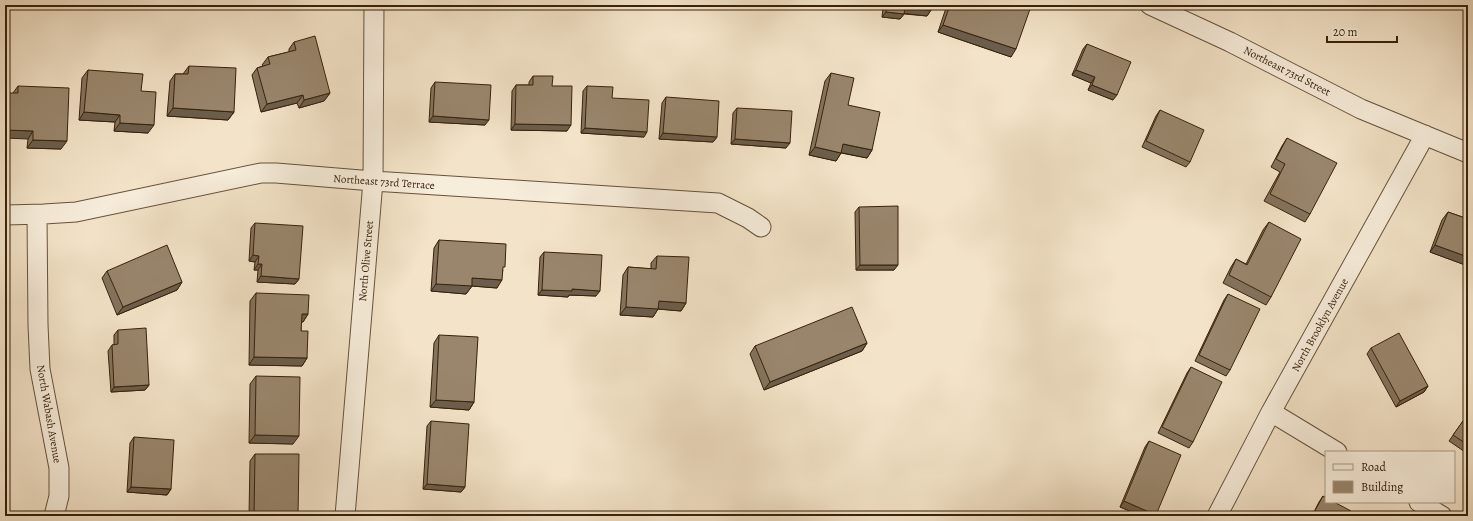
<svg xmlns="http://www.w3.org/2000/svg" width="1473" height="521" font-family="Alegreya,serif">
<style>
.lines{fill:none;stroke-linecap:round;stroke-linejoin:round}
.street-casing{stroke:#67523a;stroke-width:21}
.street{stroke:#f7eddb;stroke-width:19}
.wall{fill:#84735e;stroke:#38210a}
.shaded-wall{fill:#6b5e4c;stroke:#38210a}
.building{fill:#99866d;stroke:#38210a}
.labels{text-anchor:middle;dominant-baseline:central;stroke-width:3.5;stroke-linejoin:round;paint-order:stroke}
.street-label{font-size:11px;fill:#38210a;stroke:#f7eddb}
</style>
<rect width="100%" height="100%" fill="#f3e3c8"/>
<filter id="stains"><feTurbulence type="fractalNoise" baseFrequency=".005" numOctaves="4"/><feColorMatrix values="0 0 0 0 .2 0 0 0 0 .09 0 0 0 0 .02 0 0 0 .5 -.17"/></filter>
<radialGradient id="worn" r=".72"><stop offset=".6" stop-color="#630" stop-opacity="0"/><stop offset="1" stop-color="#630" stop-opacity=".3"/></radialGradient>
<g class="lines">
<defs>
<path id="street" d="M1150 5 1230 42 1361 109 1468 153
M5 215 44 214 76 212 261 173H276L373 181 718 203 748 218 761 227
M37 215 38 325 40 369 59 468V496L54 516
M1271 412 1337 452
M1419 502 1442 516
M345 516 373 181 374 5
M1217 516 1271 412 1425 135"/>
</defs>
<use href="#street" class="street-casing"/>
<use href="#street" class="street"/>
</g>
<path class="wall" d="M869 5H931V10L927 16 904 14 900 19 882 17 883 8 869 7Z
M947 5H1018L1011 57 938 32Z
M294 42 330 93 324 101 299 108 297 103 261 112 252 75 257 68 263 66 262 65 268 57 289 52V49Z
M1087 44 1113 100 1088 90 1091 83 1072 75 1083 49Z
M189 66 234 112 228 120 167 116 170 81 175 74H183Z
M88 70 141 91 148 133 114 131 115 122 79 120 82 78Z
M831 73 872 150 867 158 841 153 836 161 809 155 825 81Z
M533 76 567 131 511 130 512 91 516 85H529V82Z
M435 82 485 125 429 122 431 88Z
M18 86 61 149 27 148 28 139 13 93Z
M587 86 612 98 644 137 581 133 583 91Z
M666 97 717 137 713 142 659 139 662 103Z
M737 108 786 148 731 144 733 113Z
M1160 110 1190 162 1186 167 1142 147 1156 116Z
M1287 138 1310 214 1305 222 1264 201 1280 172 1271 167 1282 146Z
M859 207 894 270H856L855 212Z
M1448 212 1468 219V266L1430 252 1442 220Z
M1269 222 1271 297 1266 305 1223 283 1231 267 1236 259 1246 264 1263 230Z
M255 223 299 279 295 284 257 282 258 270H254L255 262 249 261 251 228Z
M439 240 503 270 497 288 472 286 466 294 431 291 434 248Z
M544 252 596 296 569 295 568 297 538 295 540 257Z
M657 256 686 303 681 311 658 309 653 317 620 315 623 275 628 267 651 269V263Z
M107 271 182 282 177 290 117 315 102 278Z
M256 293 308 314 303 322H301V331L307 358 302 366 249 365 250 301Z
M1228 294 1230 370 1226 376 1195 361 1224 300Z
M118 330 149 385 145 390 111 392 108 351 112 345H114V335Z
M439 335 474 402 469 410 430 407 434 343Z
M867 343 862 351 764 390 750 354 755 346Z
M1371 348 1428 386 1424 392 1396 407 1367 354Z
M1191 367 1193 442 1189 448 1158 433 1187 373Z
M256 376 293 444 249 443 250 384Z
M1468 414V454L1449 441Z
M431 421 465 487 461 492 423 489 427 426Z
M134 437 171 489 167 495 127 492 130 443Z
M1149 441 1156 515 1155 516H1142L1120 507 1145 447Z
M255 454 298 516H249L250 461Z
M1323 496 1348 516H1312L1319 502Z"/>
<path class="shaded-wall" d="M870 5H885L883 8 869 7Z
M905 8 931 10 927 16 901 13Z
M886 12 904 14 900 19 882 17Z
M943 25 1016 49 1011 57 938 32Z
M1076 70 1095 77 1091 83 1072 75Z
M1092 85 1117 95 1113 100 1088 90Z
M330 93 324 101 299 108 304 100Z
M303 95 297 103 261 112 267 104Z
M173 108 234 112 228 120 167 116Z
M84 112 120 115 115 122 79 120Z
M433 116 489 120 485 125 429 122Z
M120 123 154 125 148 133 114 131Z
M515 124 571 125 567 131 511 130Z
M585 128 647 132 644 137 581 133Z
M5 130 33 131 28 139 5 138Z
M663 133 717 137 713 142 659 139Z
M735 139 790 143 786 148 731 144Z
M33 140 67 141 61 149 27 148Z
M843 144 872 150 867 158 838 152Z
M815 147 841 153 836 161 809 155Z
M1435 245 1468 257V266L1430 252Z
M253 255 259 256 255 262 249 261Z
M258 264H262L258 270H254Z
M860 265H898L894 270H856Z
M261 276 299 279 295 284 257 282Z
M472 278 502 280 497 288 472 286 466 294 431 291 436 284Z
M182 282 177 290 117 315 123 307Z
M572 289 600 291 596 296 569 295 568 297 538 295 542 290Z
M659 301 686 303 681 311 658 309 653 317 620 315 626 307Z
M302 314H308L303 322H296Z
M867 343 862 351 764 390 770 382Z
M254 357 307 358 302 366 249 365Z
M149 385 145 390 111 392 114 387Z
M1428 386 1424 392 1396 407 1400 401Z
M436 400 474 402 469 410 430 407Z
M255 435 299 436 293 444 249 443Z
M427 484 465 487 461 492 423 489Z
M131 487 171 489 167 495 127 492Z
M1124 501 1156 515 1155 516H1142L1120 507Z"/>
<path class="building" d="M887 5H931V10L905 8 904 14 886 12Z
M950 5H1018L1030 9 1016 49 943 25Z
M315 36 330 93 304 100 303 95 267 104 257 68 270 64 268 57 296 50 294 42Z
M1087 44 1131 62 1117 95 1092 85 1095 77 1076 70Z
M189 66 236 68 234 112 173 108 175 74H188Z
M88 70 143 74 141 91 156 92 154 125 120 123V115L84 112Z
M831 73 854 78 848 105 880 112 872 150 843 144 841 153 815 147Z
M533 76H553L552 86H572L571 125 515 124 516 85H533Z
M435 82 491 85 489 120 433 116Z
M18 86 69 88 67 141 33 140V131L5 130V93H18Z
M587 86 613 87 612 98 649 100 647 132 585 128Z
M666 97 719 101 717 137 663 133Z
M737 108 792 111 790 143 735 139Z
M1160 110 1204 130 1190 162 1146 141Z
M1287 138 1337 163 1310 214 1270 194 1285 164 1276 159Z
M898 206V265H860L859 207Z
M1448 212 1468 219V257L1435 245Z
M1269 222 1301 239 1271 297 1229 275 1236 259 1247 265Z
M255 223 303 226 299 279 261 276 262 264H258L259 256 253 255Z
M439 240 506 244 505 267H503L502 280 472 278V286L436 284Z
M167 245 182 282 123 307 107 271Z
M544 252 602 255 600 291 572 289V291L542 290Z
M657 256 689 257 686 303 659 301 658 309 626 307 628 267 656 269Z
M256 293 309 295 308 314H302L301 331H308L307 358 254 357Z
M1228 294 1260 309 1230 370 1199 355Z
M852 307 867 343 770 382 755 346Z
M146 328 149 385 114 387 112 345 118 344V330Z
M1399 333 1428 386 1400 401 1371 348Z
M439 335 478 337 474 402 436 400Z
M1191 367 1222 382 1193 442 1162 427Z
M256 376 300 377 299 436 255 435Z
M1468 414V445L1453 435Z
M431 421 469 424 465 487 427 484Z
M134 437 174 440 171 489 131 487Z
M1149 441 1181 455 1156 515 1124 501Z
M255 454H299L298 516H254Z
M1323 496 1326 498V502H1334L1351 511 1348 516H1312Z"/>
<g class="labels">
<g class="street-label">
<text transform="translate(1287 71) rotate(27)">Northeast 73rd Street</text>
<text transform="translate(384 182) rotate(4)">Northeast 73rd Terrace</text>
<text transform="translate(366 261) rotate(-85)">North Olive Street</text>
<text transform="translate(1320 325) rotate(-61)">North Brooklyn Avenue</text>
<text transform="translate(49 414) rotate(80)">North Wabash Avenue</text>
</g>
</g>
<rect width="1473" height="521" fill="none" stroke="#f3e3c8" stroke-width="20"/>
<rect x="6" y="6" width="1461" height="509" fill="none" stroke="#38210a" stroke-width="2"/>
<rect x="10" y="10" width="1453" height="501" fill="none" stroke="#38210a"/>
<rect x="1325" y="451" width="130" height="52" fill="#f7eddb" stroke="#ab9b87"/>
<rect x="1333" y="464" width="20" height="6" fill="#f7eddb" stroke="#ab9b87"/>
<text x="1361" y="471" font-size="12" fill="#38210a">Road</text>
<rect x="1333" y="481" width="20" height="12" fill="#99866d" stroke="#ab9b87"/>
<text x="1361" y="491" font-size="12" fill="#38210a">Building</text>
<path d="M1327 36v6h70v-6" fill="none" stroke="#38210a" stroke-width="2"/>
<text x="1333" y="36" font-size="12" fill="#38210a" stroke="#f7eddb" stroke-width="3" paint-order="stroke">20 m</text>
<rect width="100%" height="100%" filter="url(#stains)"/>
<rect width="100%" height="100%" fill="url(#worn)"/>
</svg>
